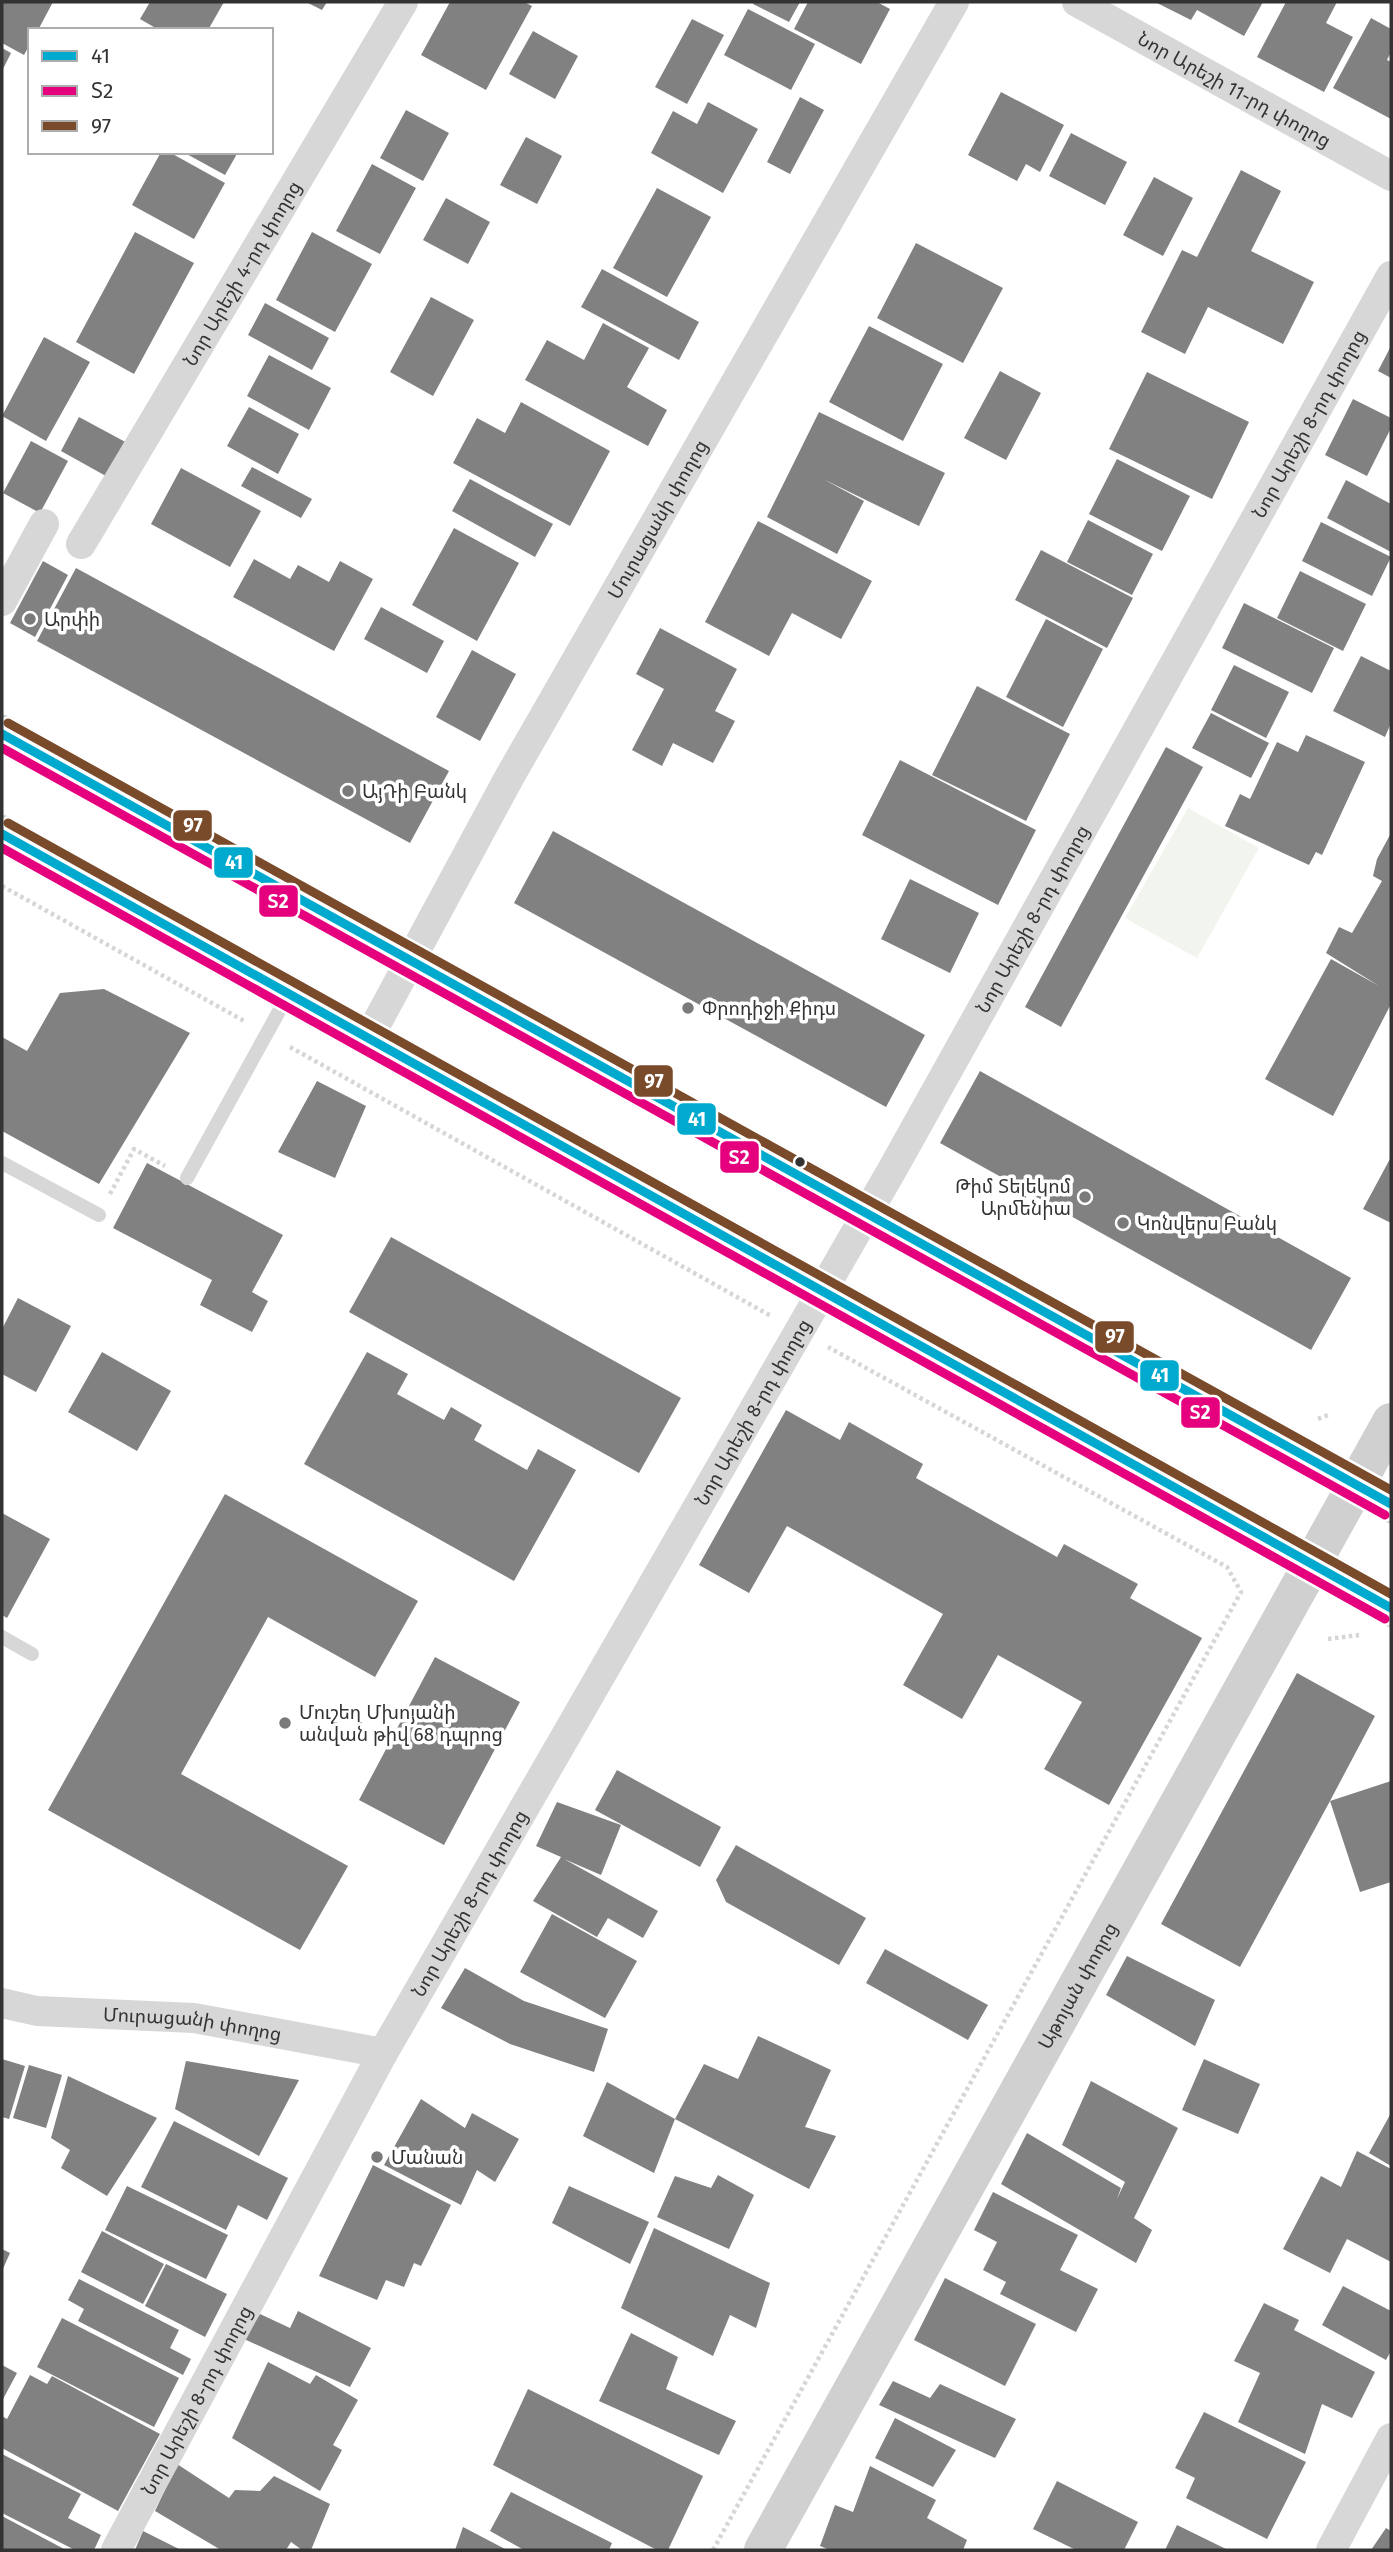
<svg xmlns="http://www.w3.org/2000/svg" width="1393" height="2552" font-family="'Fira Sans','Noto Sans Armenian',sans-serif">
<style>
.green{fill:#f1f5ed}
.building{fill:#818181}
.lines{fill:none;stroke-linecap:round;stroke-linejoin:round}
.path{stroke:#d6d6d6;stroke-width:4.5;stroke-dasharray:3.5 3.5;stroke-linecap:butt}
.lane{stroke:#d7d7d7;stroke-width:14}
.street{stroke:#d7d7d7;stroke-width:30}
.secondary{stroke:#d0d0d0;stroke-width:38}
.primary{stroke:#cacaca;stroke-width:38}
.bus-1-casing{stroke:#fff;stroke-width:14}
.bus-2-casing{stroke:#fff;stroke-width:14}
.bus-3-casing{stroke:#fff;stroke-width:14}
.bus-1{stroke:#00a9ce;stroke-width:9}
.bus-2{stroke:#e5007d;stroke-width:9}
.bus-3{stroke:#7a4b2a;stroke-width:9}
.poi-dot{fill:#7a7a7a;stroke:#fff;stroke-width:2.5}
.bus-dot{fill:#333;stroke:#fff;stroke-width:2.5}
.labels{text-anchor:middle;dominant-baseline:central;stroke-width:7;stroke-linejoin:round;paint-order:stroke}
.street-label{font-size:19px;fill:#333;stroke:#fff}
.poi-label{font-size:19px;fill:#333;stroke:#fff;text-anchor:start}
.line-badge{stroke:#fff;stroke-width:2.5}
.badge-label{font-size:19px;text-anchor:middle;font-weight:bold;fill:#fff}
</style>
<rect width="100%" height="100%" fill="#fff"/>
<path class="green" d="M1188 808 1259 848 1197 958 1125 918Z"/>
<path class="building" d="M2 2H53L38 30H30V44L24 55 2 43Z
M150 2H224L208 30H159L140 19Z
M306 2H327L322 10Z
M450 2H524L532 6 486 90 421 55Z
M754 2H800L789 22 753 4Z
M808 2H877L890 9 861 64 794 29Z
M1155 2H1263L1244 36 1197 10 1191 20Z
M1286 2H1337L1326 23 1353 37 1324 92 1257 57Z
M748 9 815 44 791 90 724 55Z
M1371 18 1391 29V52L1387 60 1391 62V119L1333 88Z
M692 19 724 35 687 104 655 87Z
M533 31 578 56 555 99 509 74Z
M2 48 11 53 2 71Z
M1001 92 1064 125 1040 172 1026 164 1017 181 968 155Z
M800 97 824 110 790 174 767 162Z
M708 102 758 129 723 193 651 153 673 111 697 124Z
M406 110 449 133 423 181 380 158Z
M1071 133 1127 162 1105 205 1049 176Z
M526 137 562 156 537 204 500 185Z
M161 152H169L225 183 194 239 132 205Z
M183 152H238L225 175Z
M372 164 416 188 380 254 336 231Z
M1241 170 1281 191 1251 251 1314 282 1283 344 1208 307 1185 354 1141 332 1182 250 1197 257Z
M1154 177 1193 198 1163 256 1123 235Z
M657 188 711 217 667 297 613 268Z
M446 198 490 222 468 264 423 240Z
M135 232 194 263 134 374 76 342Z
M312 232 372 264 335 332 276 300Z
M916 243 1003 288 963 363 877 318Z
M602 269 699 322 679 360 581 307Z
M431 297 474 320 433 396 390 372Z
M265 303 329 338 312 370 248 335Z
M603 323 649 348 627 387 667 410 648 446 525 380 547 340 584 360Z
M869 326 943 364 903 441 829 402Z
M44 337 90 362 46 441 2 416Z
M1391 346V378L1378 371Z
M269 355 331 388 309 430 247 396Z
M1000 371 1041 393 1006 460 964 438Z
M1147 372 1249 422 1212 499 1109 449Z
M1353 399 1391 418V428L1367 476 1325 455Z
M521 402 610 451 570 526 453 463 477 418 505 433Z
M249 407 299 434 278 474 227 446Z
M819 412 945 473 919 526 823 479 864 501 837 554 767 517Z
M79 417 131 445 113 480 61 451Z
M31 441 68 461 40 513 3 493Z
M1117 459 1190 496 1162 551 1089 514Z
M252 467 312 499 301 518 241 486Z
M181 468 261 511 230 567 151 524Z
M470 479 553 524 535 557 452 511Z
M1346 480 1391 504V552L1327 518Z
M1088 520 1153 554 1132 595 1067 562Z
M758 521 872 581 841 639 792 613 769 656 705 622Z
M1321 522 1391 557 1372 596 1302 561Z
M454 528 519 563 477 641 412 605Z
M1041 550 1133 598 1107 648 1015 600Z
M254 559 290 579 298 565 329 582 340 561 373 579 334 651 233 597Z
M43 561 68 575 35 637 10 623Z
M76 568 449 771 410 843 37 641Z
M1300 571 1366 604 1343 651 1277 618Z
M1244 603 1334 648 1312 693 1222 648Z
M381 607 444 641 427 673 364 639Z
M1046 619 1103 649 1063 727 1006 697Z
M660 628 737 669 715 711 735 721 713 763 673 743 662 766 632 750 664 689 636 674Z
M472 650 516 674 480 741 436 717Z
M1361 656 1391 671V723L1385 737 1333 711Z
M1234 665 1289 692 1266 738 1211 710Z
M977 686 1070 734 1026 821 932 775Z
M1211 713 1269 743 1251 778 1192 748Z
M1306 735 1365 762 1322 855 1316 852 1309 865 1225 826 1240 794 1250 799 1277 742 1298 752Z
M1166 747 1203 767 1061 1027 1025 1007Z
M900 760 1036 830 998 905 862 835Z
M553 831 925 1035 886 1107 514 903Z
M1391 833V1004L1333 1116 1265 1079 1331 959 1379 986 1326 953 1339 927 1352 933 1382 881 1373 876 1377 859Z
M910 879 979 913 950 973 881 939Z
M104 989 190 1033 99 1184 2 1131V1037L27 1051 60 993Z
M980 1071 1351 1278 1311 1350 940 1143Z
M317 1081 366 1106 335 1178 278 1152Z
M1391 1157V1223L1363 1209Z
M147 1163 283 1235 252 1292 268 1301 252 1332 200 1305 212 1280 113 1228Z
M391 1237 681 1398 639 1473 349 1312Z
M18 1298 71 1326 36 1392 2 1374V1329Z
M102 1352 171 1391 137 1451 68 1412Z
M367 1352 408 1374 397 1394 444 1420 451 1407 482 1425 474 1440 527 1470 538 1449 576 1470 514 1581 304 1464Z
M786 1410 840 1440 849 1422 923 1464 916 1478 1057 1557 1064 1544 1138 1584 1130 1598 1202 1638 1109 1805 1044 1769 1082 1702 998 1655 962 1719 903 1685 943 1614 787 1526 749 1593 699 1565Z
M225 1494 418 1601 375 1677 268 1617 181 1774 348 1866 300 1950 48 1810Z
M2 1513 50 1539 7 1618 2 1615Z
M435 1657 520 1702 444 1845 359 1800Z
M1297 1673 1375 1716 1330 1801 1391 1781V1882L1360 1892 1330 1801 1240 1967 1161 1924Z
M617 1770 721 1827 700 1867 595 1810Z
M557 1802 621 1825 601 1875 564 1859 658 1911 643 1938 608 1918 597 1937 533 1901 561 1857 536 1846Z
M736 1845 866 1918 839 1965 726 1902 716 1880Z
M552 1914 637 1961 605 2018 520 1972Z
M885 1949 988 2005 968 2040 866 1983Z
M1127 1956 1215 2000 1195 2046 1106 1995Z
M465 1968 524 2001 608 2029 594 2072 510 2044 441 2008Z
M758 2036 831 2070 805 2127 836 2136 809 2189 675 2119 654 2173 583 2136 607 2082 675 2119 704 2064 738 2079Z
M2 2059 25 2066 9 2119 2 2117Z
M1204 2059 1260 2084 1238 2134 1182 2110Z
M186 2061 299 2080 259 2156 175 2109Z
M29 2065 62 2075 46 2128 13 2118Z
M68 2076 157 2118 107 2196 61 2168 70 2150 51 2138Z
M1091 2081 1178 2128 1134 2218 1152 2230 1136 2263 1001 2184 1027 2133 1121 2188 1117 2199 1125 2182 1062 2145Z
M421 2099 465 2128 472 2113 519 2139 495 2182 477 2170 461 2205 384 2165Z
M1391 2113V2166L1369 2153Z
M174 2121 288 2178 267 2220 238 2205 226 2230 141 2187Z
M1357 2151 1391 2169V2262L1347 2239 1330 2273 1283 2249 1321 2176 1341 2187Z
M373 2165 451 2205 421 2266 414 2263 404 2287 386 2280 377 2300 319 2276Z
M718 2175 754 2195 729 2249 657 2217 675 2176 711 2188Z
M127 2186 228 2235 206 2279 105 2230Z
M569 2186 649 2222 630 2264 552 2223Z
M993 2192 1078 2235 1060 2270 1098 2289 1076 2332 1000 2294 1006 2282 983 2270 997 2242 974 2230Z
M654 2228 770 2283 756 2328 730 2315 713 2356 621 2308Z
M102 2231 164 2264 143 2304 81 2272Z
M2 2249 10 2253 2 2271Z
M166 2264 227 2294 205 2337 145 2306Z
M945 2278 1036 2324 1005 2386 914 2340Z
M79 2279 179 2330 170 2348 191 2359 183 2375 78 2321 84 2309 68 2300Z
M1343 2286 1391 2311V2351L1386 2360 1322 2325Z
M1264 2303 1299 2320 1294 2330 1375 2372 1352 2418 1322 2404 1305 2454 1238 2422 1260 2373 1234 2361Z
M298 2311 371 2348 350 2387 244 2339 260 2314 290 2328Z
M62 2318 179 2378 154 2427 37 2367Z
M631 2333 678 2357 666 2389 736 2421 719 2455 599 2401Z
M268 2362 310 2384 316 2375 358 2400 333 2445 342 2450 320 2491 232 2438Z
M2 2365 17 2373 2 2401Z
M30 2375 47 2384 52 2376 160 2434 118 2511 2 2448V2416L7 2419Z
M893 2381 930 2398 940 2384 1016 2419 995 2458 879 2405Z
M528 2389 703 2476 668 2550H657L493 2465Z
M1204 2412 1306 2462 1267 2539 1186 2498 1195 2478 1175 2468Z
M895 2418 956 2450 933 2487 875 2458Z
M2 2454 81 2494 68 2518 101 2535 94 2550H75L2 2513Z
M177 2464 229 2498 235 2490 260 2491 274 2476 330 2504 311 2550H302L291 2542 286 2550H221L155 2511Z
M870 2466 936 2500 927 2518 967 2540 963 2550H830L820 2546 835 2505 853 2512Z
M1057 2481 1138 2522 1124 2550H1076L1033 2529Z
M511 2492 612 2543 609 2550H524L490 2531Z
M2 2516 66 2550H2Z
M1177 2525 1228 2550H1165Z
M463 2527 507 2550H455Z
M1386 2528 1391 2531V2550H1371Z
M143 2531 181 2550H135Z"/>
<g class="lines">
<path class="path" d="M2 886 246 1022
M290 1047 771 1316
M110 1194 134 1149 165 1166
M1318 1419 1330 1414
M1328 1639 1359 1635
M713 2550 1241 1592 1227 1567 828 1347"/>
<path class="lane" d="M2 1163 99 1215
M187 1178 288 995
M2 1637 32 1654"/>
<g class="street">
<path id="s1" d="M1077 2 1391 176"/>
<path id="s2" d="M81 544 403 2"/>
<path d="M2 601 44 524"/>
<path id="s3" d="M368 1039 510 776 954 2"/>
<path id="s4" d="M2 2003 37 2011 194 2018 383 2053"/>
<path id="s5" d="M116 2550 383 2053 892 1170 1391 276"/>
<path d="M1331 2550 1391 2438"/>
</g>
<path class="secondary" id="s6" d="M763 2550 1391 1422"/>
<path class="primary" d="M2 734 1391 1504
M2 834 1391 1608"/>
<defs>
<path id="bus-1" d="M2 734 1391 1504
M2 834 1391 1608"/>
<path id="bus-2" d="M2 748 1385 1515
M2 848 1385 1619"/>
<path id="bus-3" d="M8 723 1391 1490
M8 823 1391 1594"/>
</defs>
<use href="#bus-1" class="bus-1-casing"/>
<use href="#bus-2" class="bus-2-casing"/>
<use href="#bus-3" class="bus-3-casing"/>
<use href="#bus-1" class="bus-1"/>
<use href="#bus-2" class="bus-2"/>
<use href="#bus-3" class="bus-3"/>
</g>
<g class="poi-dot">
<circle cx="30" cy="619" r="7"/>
<circle cx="348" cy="791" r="7"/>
<circle cx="688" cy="1008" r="7"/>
<circle cx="1085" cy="1197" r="7"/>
<circle cx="1123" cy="1223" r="7"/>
<circle cx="285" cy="1723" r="7"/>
<circle cx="377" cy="2157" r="7"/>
</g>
<circle class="bus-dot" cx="800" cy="1162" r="6"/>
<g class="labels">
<g class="street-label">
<text stroke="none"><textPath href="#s1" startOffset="180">Նոր Արեշի 11-րդ փողոց</textPath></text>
<text stroke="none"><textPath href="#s2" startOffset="315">Նոր Արեշի 4-րդ փողոց</textPath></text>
<text stroke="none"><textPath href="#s5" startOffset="2438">Նոր Արեշի 8-րդ փողոց</textPath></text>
<text stroke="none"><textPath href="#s3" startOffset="595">Մուրացանի փողոց</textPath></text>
<text stroke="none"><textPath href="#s5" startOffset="1871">Նոր Արեշի 8-րդ փողոց</textPath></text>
<text stroke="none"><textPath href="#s5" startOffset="1304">Նոր Արեշի 8-րդ փողոց</textPath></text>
<text stroke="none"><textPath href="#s5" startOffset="737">Նոր Արեշի 8-րդ փողոց</textPath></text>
<text stroke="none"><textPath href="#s6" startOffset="646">Աթոյան փողոց</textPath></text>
<text stroke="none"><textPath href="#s4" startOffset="192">Մուրացանի փողոց</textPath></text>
<text stroke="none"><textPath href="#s5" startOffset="170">Նոր Արեշի 8-րդ փողոց</textPath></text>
</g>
<g class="poi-label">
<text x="44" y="619">Արփի</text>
<text x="362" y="791">ԱյԴի Բանկ</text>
<text x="702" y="1008">Փրոդիջի Քիդս</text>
<text x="1071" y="1186" text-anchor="end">Թիմ Տելեկոմ<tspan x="1071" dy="22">Արմենիա</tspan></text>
<text x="1137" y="1223">Կոնվերս Բանկ</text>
<text x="299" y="1712">Մուշեղ Մխոյանի<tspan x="299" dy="22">անվան թիվ 68 դպրոց</tspan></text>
<text x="391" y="2157">Մանան</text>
</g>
</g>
<g class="line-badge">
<rect x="172" y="809" width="41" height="33" rx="7" fill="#7a4b2a"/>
<rect x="213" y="846" width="41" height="33" rx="7" fill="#00a9ce"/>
<rect x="258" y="884" width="41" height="34" rx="7" fill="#e5007d"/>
<rect x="633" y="1064" width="41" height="34" rx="7" fill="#7a4b2a"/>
<rect x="676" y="1102" width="41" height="34" rx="7" fill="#00a9ce"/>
<rect x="719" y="1140" width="41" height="34" rx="7" fill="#e5007d"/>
<rect x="1094" y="1320" width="41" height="34" rx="7" fill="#7a4b2a"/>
<rect x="1139" y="1359" width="41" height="33" rx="7" fill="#00a9ce"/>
<rect x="1180" y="1396" width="41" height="33" rx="7" fill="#e5007d"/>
</g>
<g class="badge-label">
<text x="193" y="832">97</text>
<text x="234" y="869">41</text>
<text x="278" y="908">Տ2</text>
<text x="654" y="1088">97</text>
<text x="697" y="1126">41</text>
<text x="739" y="1164">Տ2</text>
<text x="1115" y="1343">97</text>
<text x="1160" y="1382">41</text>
<text x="1200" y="1419">Տ2</text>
</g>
<rect width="1393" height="2552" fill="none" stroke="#333333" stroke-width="7"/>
<rect x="28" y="28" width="245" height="126" fill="#ffffff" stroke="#adadad" stroke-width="2"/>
<rect x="42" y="51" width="35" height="10" fill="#00a9ce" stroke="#adadad" stroke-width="2"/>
<text x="91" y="63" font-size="21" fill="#333333">41</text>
<rect x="42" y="86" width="35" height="10" fill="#e5007d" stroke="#adadad" stroke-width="2"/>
<text x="91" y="98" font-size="21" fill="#333333">Տ2</text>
<rect x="42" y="121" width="35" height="10" fill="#7a4b2a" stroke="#adadad" stroke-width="2"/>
<text x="91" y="133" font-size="21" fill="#333333">97</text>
</svg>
